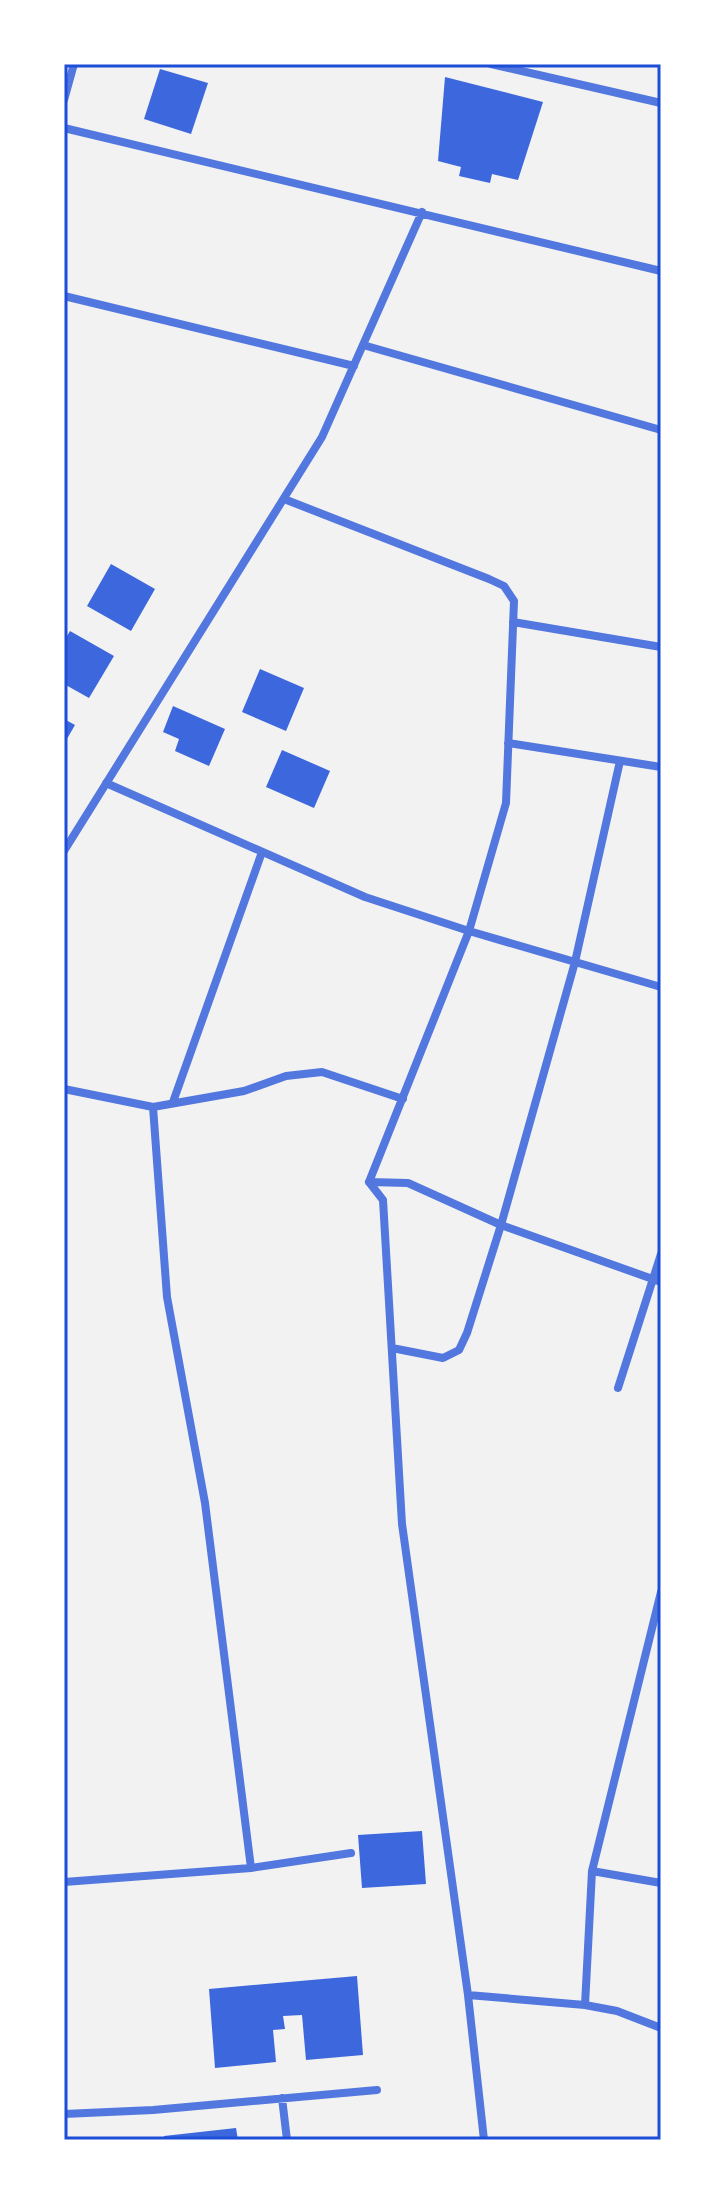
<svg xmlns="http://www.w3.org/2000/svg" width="725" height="2204" font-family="'Varela Round',sans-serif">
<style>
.building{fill:#3d67dc}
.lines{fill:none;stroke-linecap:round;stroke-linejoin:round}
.minor{stroke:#5277de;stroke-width:8}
.neatline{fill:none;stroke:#1d4ed8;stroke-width:3}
</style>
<rect width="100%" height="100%" fill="#f2f2f2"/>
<path class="building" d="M160 69 208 83 191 134 144 119Z
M445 77 543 102 518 180 492 174 490 183 459 176 461 167 438 161Z
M111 564 155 589 131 631 87 606Z
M70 631 114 656 89 698 64 684V641Z
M260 669 304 688 286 731 242 712Z
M173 706 225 729 209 766 175 751 179 739 163 732Z
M64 719 75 725 64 744Z
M282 750 330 771 314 808 266 787Z
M422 1831 426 1884 362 1888 358 1835Z
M357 1976 363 2055 306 2060 302 2015 283 2016 285 2029 273 2030 276 2062 215 2068 209 1989Z
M236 2128 238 2140H164V2136Z"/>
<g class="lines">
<path class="minor" d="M491 64 661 103
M64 100 74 64
M64 128 661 271
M64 296 354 366
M363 345 661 430
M284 499 489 579 504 586 514 601 506 803 469 931 369 1182 408 1183 501 1225 661 1282
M513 622 661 647
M508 743 661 767
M106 783 365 897 469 931 661 987
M64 851 322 437 422 212
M64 1089 153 1107 244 1091 286 1076 322 1072 403 1099
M173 1102 262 852
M153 1107 167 1297 205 1503 251 1868
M369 1182 383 1200 402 1524 468 1995
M392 1348 443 1358 459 1350 467 1333 501 1225 575 962 620 761
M618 1388 661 1254
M592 1871 661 1883
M64 1882 251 1868 351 1853
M585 2005 592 1871 661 1592
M282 2098 287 2140
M64 2114 153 2110 377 2090
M484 2140 468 1995 585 2005 617 2011 661 2028"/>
</g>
<rect width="725" height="2204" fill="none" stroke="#ffffff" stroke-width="132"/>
<rect x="66" y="66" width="593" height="2072" class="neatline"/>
</svg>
